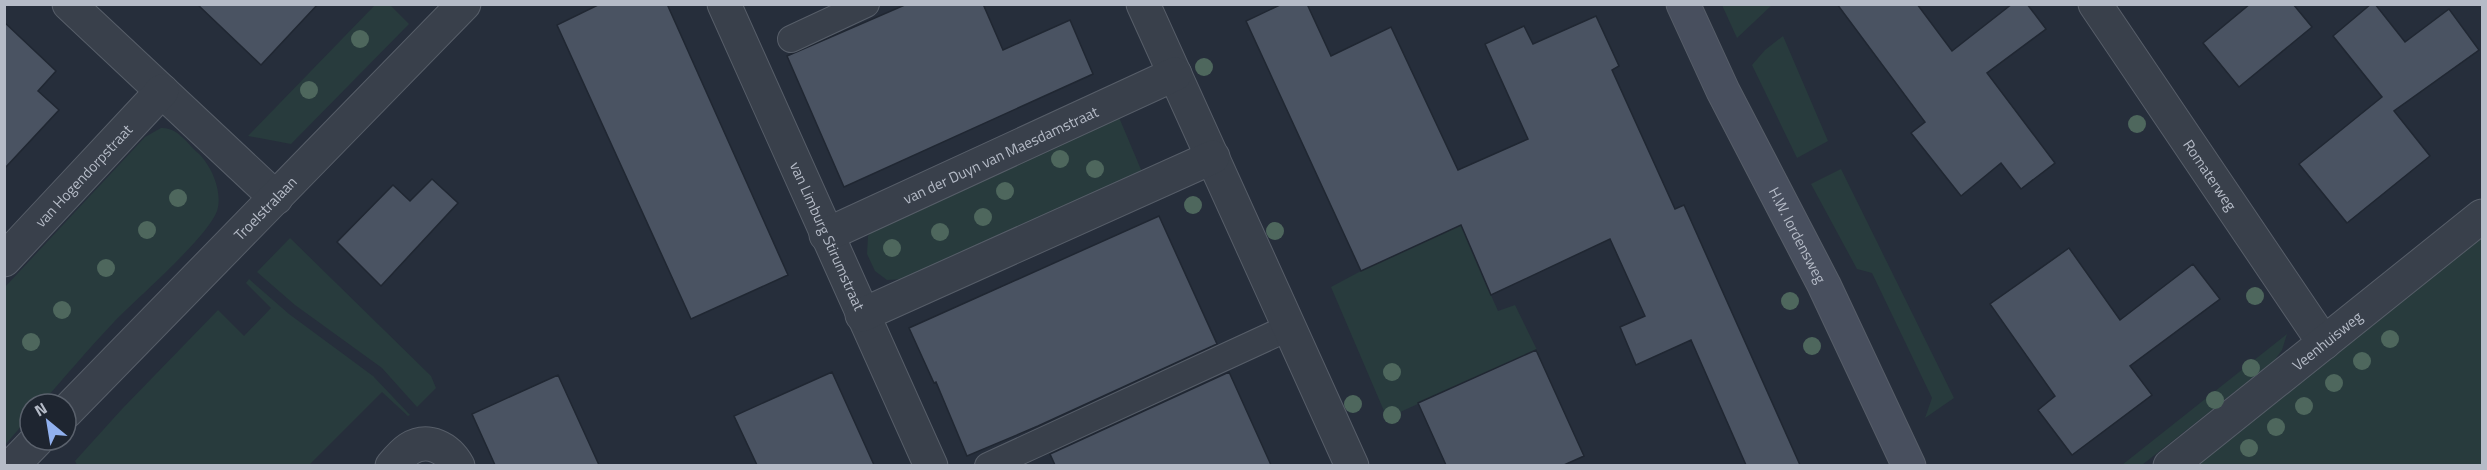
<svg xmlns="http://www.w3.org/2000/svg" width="2487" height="470" font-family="'Titillium Web',sans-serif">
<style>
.green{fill:#283b3d}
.building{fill:#4a5362;stroke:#202732;stroke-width:1.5}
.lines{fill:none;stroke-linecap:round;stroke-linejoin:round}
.lane-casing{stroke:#575e69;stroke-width:28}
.street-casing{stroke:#575e69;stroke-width:35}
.secondary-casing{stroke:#575e69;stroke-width:35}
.lane{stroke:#39404b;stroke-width:26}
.street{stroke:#39404b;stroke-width:33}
.secondary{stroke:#484f5e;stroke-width:33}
.tree{fill:#4e675d}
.labels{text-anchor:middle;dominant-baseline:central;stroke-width:4.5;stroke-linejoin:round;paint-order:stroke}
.street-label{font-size:15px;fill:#b5bbc7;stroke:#1e2530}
</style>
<rect width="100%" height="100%" fill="#262e3b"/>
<path class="green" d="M375 5H390L409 24 291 144 248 136Z
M1722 5H1772L1737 38Z
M1783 36 1828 141 1797 158 1752 65 1765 50Z
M1118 115 1142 172 905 279 887 280 875 271 867 254 868 236 880 222Z
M161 128C177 127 187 143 198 153 212 166 223 193 217 211 207 238 137 298 114 322 89 348 65 377 41 404H30V416L5 445V287L145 137Z
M1841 169 1954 398 1925 418 1932 398 1872 273 1857 269 1811 184Z
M1478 217 1481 273 1498 311 1515 305 1538 352 1475 378 1387 418 1331 287 1361 271Z
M2482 235V465L2196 466Z
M290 238 431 376 436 388 417 407 382 368 295 305 257 272Z
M249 279 289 314 373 376 410 415 408 416 382 392 309 465H77L75 461 122 409 218 310 244 336 271 308 246 283Z
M2287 334 2282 350 2274 361 2142 465H2122Z"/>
<path class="building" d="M197 4H318L261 65Z
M600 4H667L788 275 691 319 557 25Z
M907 4H983L1003 50 1070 20 1093 74 844 187 787 56Z
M1282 4H1307L1331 56 1391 27 1458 170 1528 139 1485 44 1524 26 1533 44 1596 16 1619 66 1612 70 1675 209 1684 205 1800 465H1746L1691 340 1636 365 1620 327 1645 316 1610 239 1491 295 1461 225 1361 271 1246 21Z
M1837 4H1917L1952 51 2012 4H2027L2046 29 1987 73 2055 163 2021 189 2001 163 1961 196 1911 133 1925 122Z
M2250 4H2293L2312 27 2239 87 2203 43Z
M2371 4H2375L2405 42 2449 9 2479 50 2394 111 2430 156 2347 223 2299 164 2382 97 2333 36Z
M4 22 56 71 38 91 59 110 4 169Z
M432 179 458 203 381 286 337 242 393 185 410 201Z
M1159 216 1217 344 1038 426 967 456 936 382 934 383 909 328Z
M2069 248 2120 320 2193 264 2220 299 2130 366 2152 395 2072 455 2038 410 2055 396 1990 304Z
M1536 350 1584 456 1564 465H1446L1418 403Z
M832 372 874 465H757L734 416Z
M1229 372 1271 465H1055L1050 454Z
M558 375 599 465H495L472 414Z"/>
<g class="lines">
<defs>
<path id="lane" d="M791 39 866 4
M988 466 1290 327"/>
<g id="street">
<path d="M69 4 276 198"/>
<path id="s1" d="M724 4 931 466"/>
<path d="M1143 4 1352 466"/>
<path id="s2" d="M2095 4 2324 343"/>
<path id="s3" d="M826 235 1175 74"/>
<path id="s4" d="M4 260 162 91"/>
<path d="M862 315 1213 157"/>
<path id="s5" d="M66 412 464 4"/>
<path d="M12 466 37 440"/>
<path d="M392 466C397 460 403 453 409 449 428 437 448 448 458 466"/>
<path id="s6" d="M2170 466 2482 216"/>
</g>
<g id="secondary">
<path id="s7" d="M1683 4 1723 91 1824 285 1909 466"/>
</g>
</defs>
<use href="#lane" class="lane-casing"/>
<use href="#street" class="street-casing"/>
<use href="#secondary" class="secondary-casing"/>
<use href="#lane" class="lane"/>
<use href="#street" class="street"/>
<use href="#secondary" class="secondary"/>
</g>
<g class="tree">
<circle cx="360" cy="39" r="9"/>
<circle cx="1204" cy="67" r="9"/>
<circle cx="309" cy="90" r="9"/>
<circle cx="2137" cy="124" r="9"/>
<circle cx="1060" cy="159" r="9"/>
<circle cx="1095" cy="169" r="9"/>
<circle cx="1005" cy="191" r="9"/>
<circle cx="178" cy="198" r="9"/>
<circle cx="1193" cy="205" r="9"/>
<circle cx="983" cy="217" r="9"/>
<circle cx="147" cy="230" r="9"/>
<circle cx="1275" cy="231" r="9"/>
<circle cx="940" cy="232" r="9"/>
<circle cx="892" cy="248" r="9"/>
<circle cx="106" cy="268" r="9"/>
<circle cx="2255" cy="296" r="9"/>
<circle cx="1790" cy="301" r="9"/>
<circle cx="62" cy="310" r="9"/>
<circle cx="2390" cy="339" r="9"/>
<circle cx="31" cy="342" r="9"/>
<circle cx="1812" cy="346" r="9"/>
<circle cx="2362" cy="361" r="9"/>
<circle cx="2251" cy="368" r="9"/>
<circle cx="1392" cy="372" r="9"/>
<circle cx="2334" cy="383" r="9"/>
<circle cx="2215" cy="400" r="9"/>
<circle cx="1353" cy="404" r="9"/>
<circle cx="2304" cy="406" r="9"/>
<circle cx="1392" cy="415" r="9"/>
<circle cx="2276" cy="427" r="9"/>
<circle cx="2249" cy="448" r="9"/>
</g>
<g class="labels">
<g class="street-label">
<text stroke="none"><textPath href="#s3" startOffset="192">van der Duyn van Maesdamstraat</textPath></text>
<text stroke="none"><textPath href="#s2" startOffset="206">Romaterweg</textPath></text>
<text stroke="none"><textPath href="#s4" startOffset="116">van Hogendorpstraat</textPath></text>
<text stroke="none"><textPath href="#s5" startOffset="285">Troelstralaan</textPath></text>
<text stroke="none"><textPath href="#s7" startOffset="258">H.W. Iordensweg</textPath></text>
<text stroke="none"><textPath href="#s1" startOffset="254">van Limburg Stirumstraat</textPath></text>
<text stroke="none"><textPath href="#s6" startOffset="201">Veenhuisweg</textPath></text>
</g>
</g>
<rect width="2487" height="470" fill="none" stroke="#b5bbc7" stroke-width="12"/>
<g transform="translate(48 422) rotate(330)"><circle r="28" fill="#1e2530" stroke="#5a616c" stroke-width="1.5"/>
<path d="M0-4.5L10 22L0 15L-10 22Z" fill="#91b1ef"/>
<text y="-9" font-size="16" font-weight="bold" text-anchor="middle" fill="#b5bbc7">N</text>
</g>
</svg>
